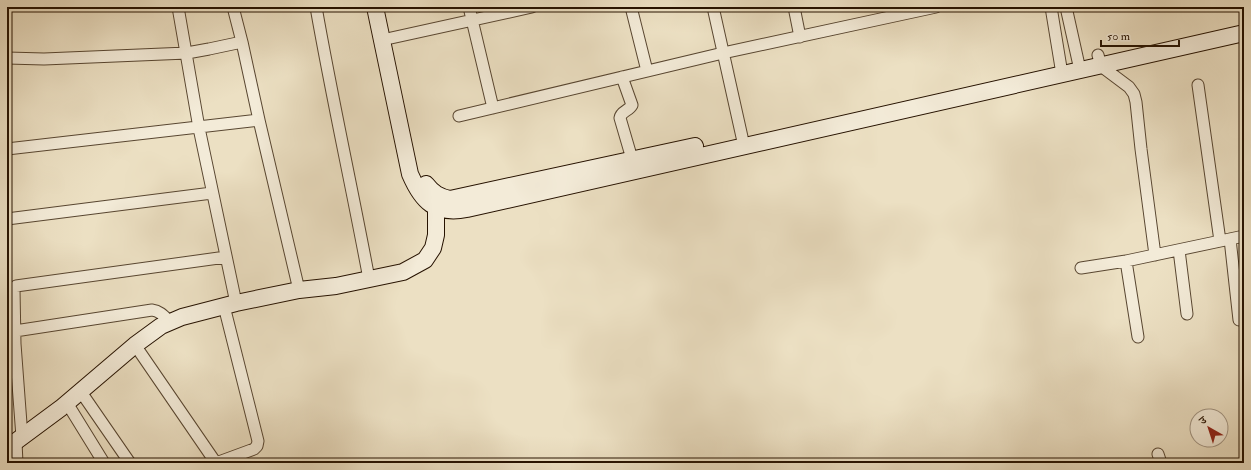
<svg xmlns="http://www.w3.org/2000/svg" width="1251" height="470" font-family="'IM FELL Double Pica','Noto Serif Devanagari',serif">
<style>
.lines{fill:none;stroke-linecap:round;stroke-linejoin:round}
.street-casing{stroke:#584631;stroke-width:13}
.secondary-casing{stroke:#261200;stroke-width:18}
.street{stroke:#f3ebd8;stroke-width:11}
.secondary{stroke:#f3ebd8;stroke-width:16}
</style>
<rect width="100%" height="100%" fill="#ece0c3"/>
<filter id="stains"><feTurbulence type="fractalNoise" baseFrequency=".005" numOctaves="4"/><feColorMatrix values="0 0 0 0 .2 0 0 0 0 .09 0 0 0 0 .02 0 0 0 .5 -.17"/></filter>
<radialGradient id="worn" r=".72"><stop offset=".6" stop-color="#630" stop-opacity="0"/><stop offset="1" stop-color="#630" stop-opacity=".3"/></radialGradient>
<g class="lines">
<defs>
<path id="street" d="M178 7 199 128 236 303
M316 7C332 98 352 188 369 279
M469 7 493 108
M631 7 647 71
M713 7 744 146
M794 7 800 37
M1051 7 1062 74
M1066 7 1080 70
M382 40 532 7
M1098 55 1101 66 1129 87 1134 94 1136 102 1141 149 1155 255
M7 58 44 59 187 53 209 49 242 42
M622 77 632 105C629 111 621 111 620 118L632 159
M1198 85 1220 241
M459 116 723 53 936 7
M259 120 299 290
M7 149 259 120 242 42 233 7
M7 219 212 193
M1230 239 1239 320
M1179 250 1187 314
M1126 261 1138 337
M1081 268 1126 261 1244 236
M15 331 152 310C160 311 164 316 170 322
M135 345 216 463
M81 392 130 463
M67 403 104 463
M22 437 15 344 14 289 16 286 226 257
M16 442 17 463
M1158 454 1161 463
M216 463 254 449 257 446 258 441 224 306"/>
<path id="secondary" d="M375 7 410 174C422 202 435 215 467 209L1244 33
M426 184C433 193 439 197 450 199L695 146
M7 448 61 408 135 345 161 326 182 317 236 303 299 290 336 286 403 272 425 260 433 248 436 235V208L440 199"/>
</defs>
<use href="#street" class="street-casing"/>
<use href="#secondary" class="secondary-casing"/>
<use href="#street" class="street"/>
<use href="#secondary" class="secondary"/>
</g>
<rect width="1251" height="470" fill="none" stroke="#ece0c3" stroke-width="24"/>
<rect x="8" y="8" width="1235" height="454" fill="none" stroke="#261200" stroke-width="2"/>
<rect x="12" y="12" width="1227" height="446" fill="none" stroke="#261200"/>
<g transform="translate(1209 428) rotate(321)"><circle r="19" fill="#f3ebd8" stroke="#a19482"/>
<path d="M0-3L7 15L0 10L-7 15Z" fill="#8f2418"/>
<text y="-6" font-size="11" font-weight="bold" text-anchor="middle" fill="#261200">उ</text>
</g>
<path d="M1101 40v6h78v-6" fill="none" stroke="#261200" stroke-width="2"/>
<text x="1107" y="40" font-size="12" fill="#261200" stroke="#f3ebd8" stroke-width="3" paint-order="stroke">50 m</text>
<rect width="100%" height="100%" filter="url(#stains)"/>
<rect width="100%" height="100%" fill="url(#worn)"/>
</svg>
